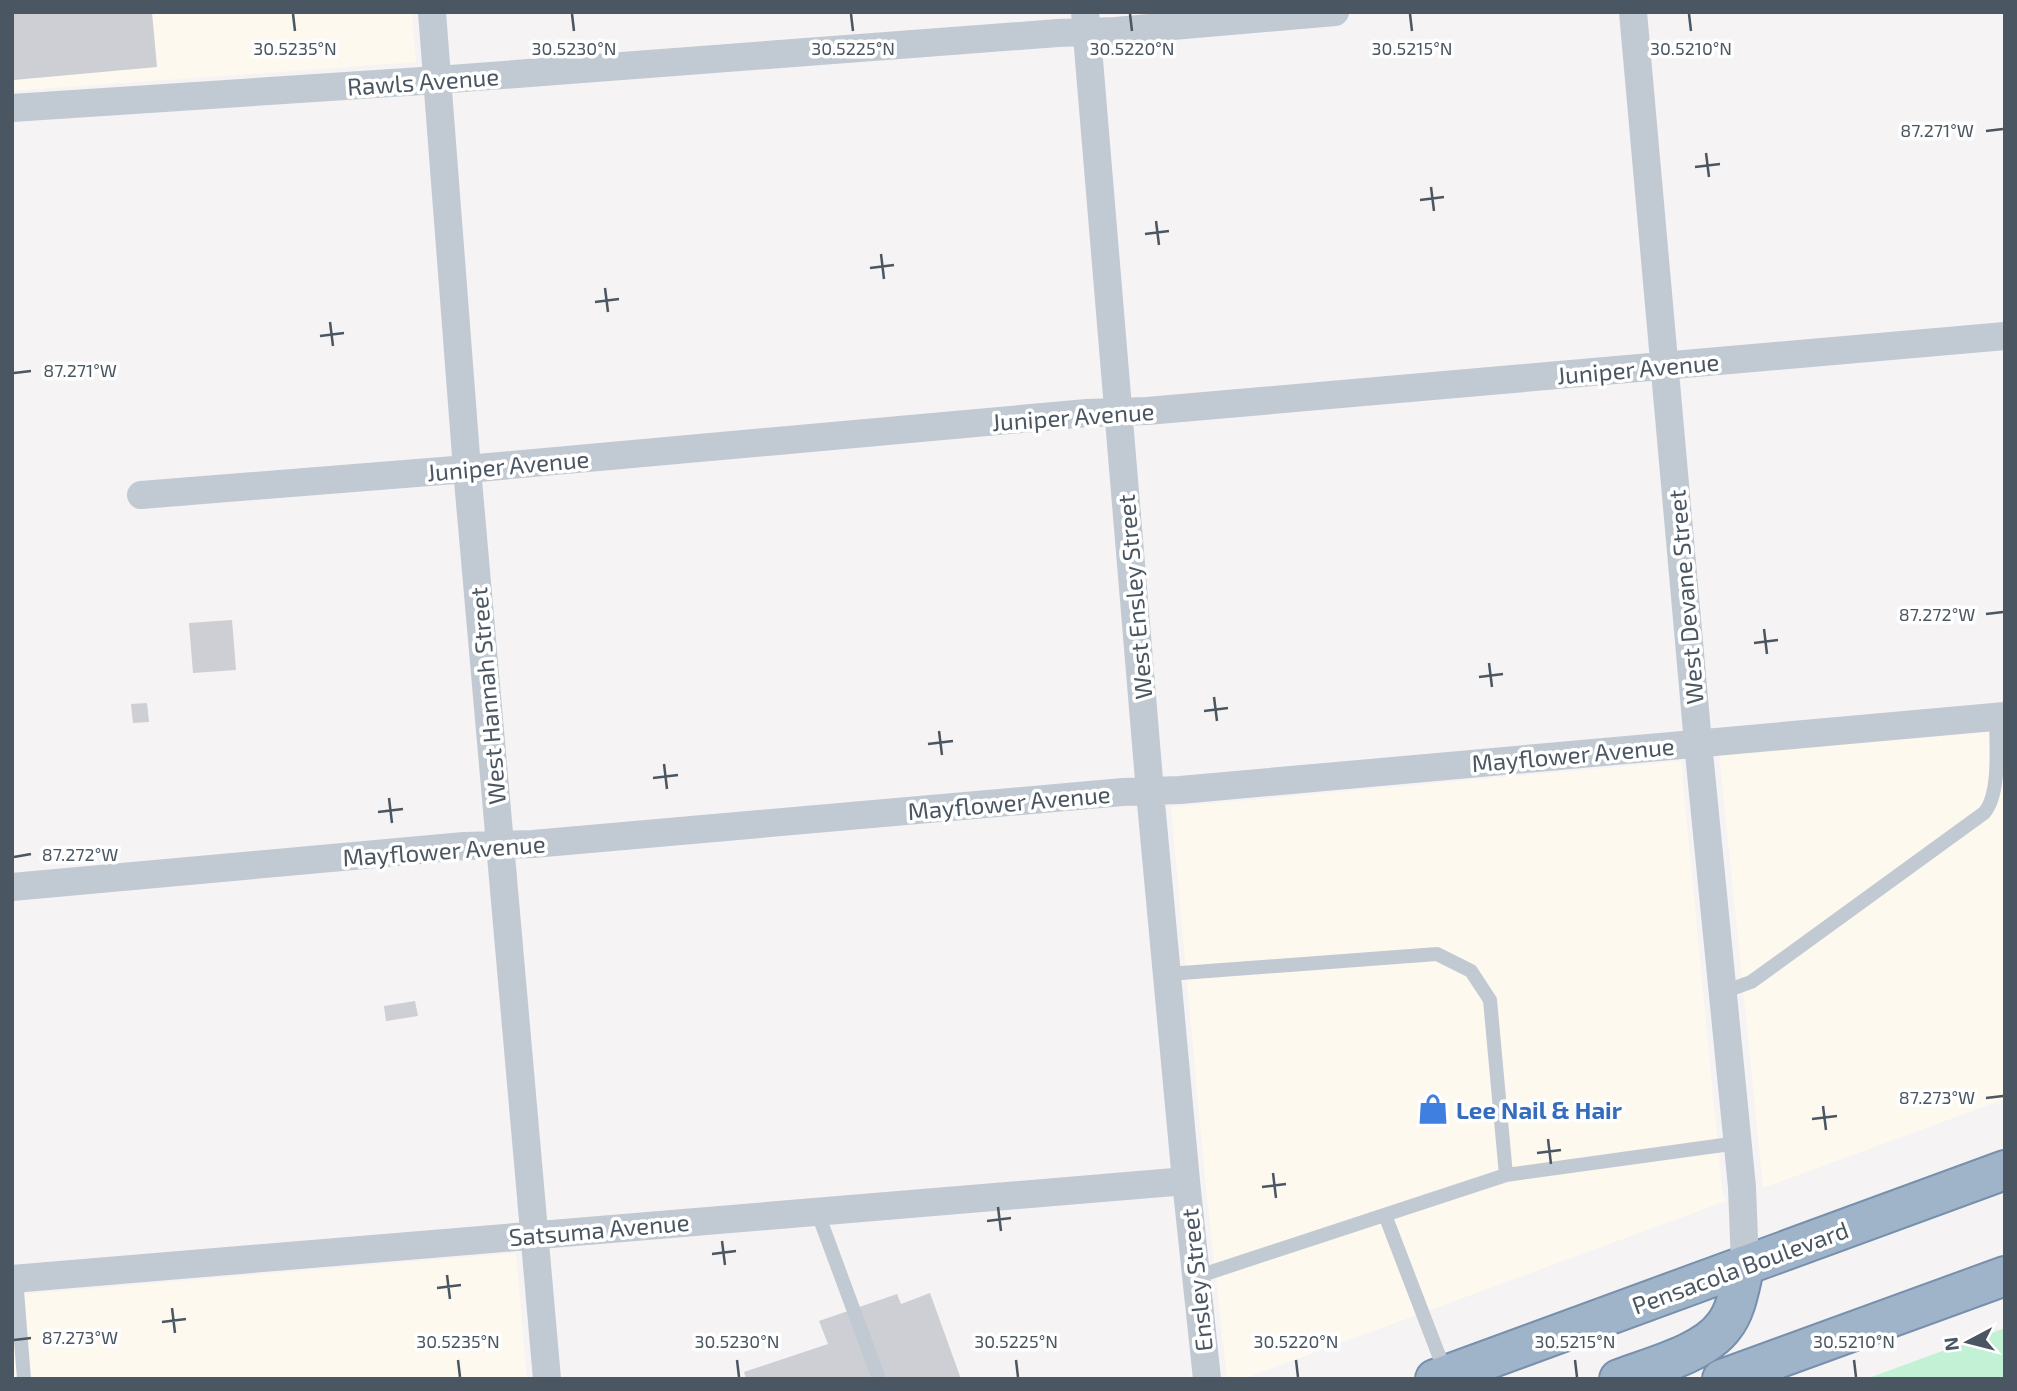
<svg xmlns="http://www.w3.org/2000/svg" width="2017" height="1391" font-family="'Exo 2',sans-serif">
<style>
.commercial{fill:#fdf9ef}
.green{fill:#c3f1d5}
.building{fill:#cdcfd5}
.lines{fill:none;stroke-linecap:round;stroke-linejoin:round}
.trunk-casing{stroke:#7690ad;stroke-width:42}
.service{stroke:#c1cad2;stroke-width:14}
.minor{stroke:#c1cad2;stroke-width:28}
.trunk{stroke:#9fb4c9;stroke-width:38}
.ticks{fill:none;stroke:#4a5661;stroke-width:2.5}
.labels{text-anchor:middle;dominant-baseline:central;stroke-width:7;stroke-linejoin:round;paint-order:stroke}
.street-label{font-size:24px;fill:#4a5661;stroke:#fff}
.shop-label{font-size:24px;font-weight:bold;fill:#366cbe;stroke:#fff;text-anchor:start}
.ticks-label{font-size:18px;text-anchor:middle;fill:#4a5661;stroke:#fff;stroke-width:7;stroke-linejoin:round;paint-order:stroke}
</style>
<rect width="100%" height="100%" fill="#f5f3f3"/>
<path class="commercial" d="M12 12H412L416 62 12 91Z
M2005 712V1099L1763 1188 1718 742Z
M1681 761 1722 1189 1726 1201 1243 1379H1227L1205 1179 1171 807Z
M516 1253 527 1379H12V1295Z"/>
<path class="green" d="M2005 1328V1379H1866Z"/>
<path class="building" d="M12 12H152L157 67 14 80Z
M232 620 236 670 193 673 189 623Z
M147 703 149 722 133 723 131 704Z
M415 1001 418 1016 386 1021 384 1006Z
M930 1293 961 1379H746L744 1372 828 1344 819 1321 897 1294 901 1304Z"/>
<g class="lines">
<defs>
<path id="trunk" d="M1435 1379 2005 1170
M1619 1379C1650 1367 1704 1354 1724 1326 1737 1310 1740 1284 1745 1265
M1722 1379 2005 1276"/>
</defs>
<use href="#trunk" class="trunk-casing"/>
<path class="service" d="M1168 974 1437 954 1471 971 1490 1000 1506 1175
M1723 992 1751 982 1765 972 1984 813C2001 794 1996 743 1996 717
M817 1211 879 1379
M1385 1215 1446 1374
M1196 1277 1506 1175 1738 1143
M16 1278 24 1379"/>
<path class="minor" d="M432 12 467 469 547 1379
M1085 12 1150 792 1186 1181 1207 1379
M1633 12 1698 743 1742 1187 1745 1265
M12 108 437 80 1058 33 1115 31 1335 12
M141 495 467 469 1087 413 1147 411 2005 336
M12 887 464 846 533 844 1123 792 1180 790 2005 716
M12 1279 1186 1181"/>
<use href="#trunk" class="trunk"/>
</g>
<path class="ticks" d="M293 14 295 31M572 14 574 31M851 14 853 31M1130 14 1132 31M1410 14 1412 31M1689 14 1691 31M1986 131 2003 129M1706 153 1709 177M1695 167 1720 164M1431 187 1434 211M1420 200 1444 197M1156 221 1159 245M1145 234 1169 231M881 254 884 279M870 268 894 265M605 288 608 312M595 302 619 299M330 322 333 346M320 336 344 333M14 373 31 371M1986 614 2003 612M1764 629 1767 654M1754 643 1778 640M1489 663 1492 687M1479 677 1503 674M1214 697 1217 721M1204 711 1228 708M939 731 942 755M928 744 953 741M664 764 667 789M653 778 678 775M389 798 392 823M378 812 403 809M14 857 31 854M1986 1098 2003 1096M1823 1106 1826 1130M1812 1119 1837 1116M1548 1139 1551 1164M1537 1153 1561 1150M1273 1173 1276 1198M1262 1187 1286 1184M998 1207 1001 1231M987 1221 1011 1218M722 1241 725 1265M712 1254 736 1251M447 1275 450 1299M437 1288 461 1285M172 1308 175 1333M162 1322 186 1319M14 1340 31 1338M458 1360 460 1377M737 1360 739 1377M1016 1360 1018 1377M1296 1360 1298 1377M1575 1360 1577 1377M1854 1360 1856 1377"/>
<defs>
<symbol id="shop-bare" viewBox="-9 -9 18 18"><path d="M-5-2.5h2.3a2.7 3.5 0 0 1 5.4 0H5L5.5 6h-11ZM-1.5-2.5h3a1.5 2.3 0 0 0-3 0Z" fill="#3f7fe0" stroke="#fff" stroke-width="2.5" paint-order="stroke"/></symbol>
</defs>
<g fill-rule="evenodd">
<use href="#shop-bare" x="1411" y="1087" width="44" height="44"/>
</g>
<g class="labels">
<g class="street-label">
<text transform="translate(423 81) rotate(-4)">Rawls Avenue</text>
<text transform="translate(1638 368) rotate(-5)">Juniper Avenue</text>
<text transform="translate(1073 416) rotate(-4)">Juniper Avenue</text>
<text transform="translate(508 465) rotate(-5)">Juniper Avenue</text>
<text transform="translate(1134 597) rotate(-95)">West Ensley Street</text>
<text transform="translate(1685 597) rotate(-95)">West Devane Street</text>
<text transform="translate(487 696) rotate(-95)">West Hannah Street</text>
<text transform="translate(1573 754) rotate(-5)">Mayflower Avenue</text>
<text transform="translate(1009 802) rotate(-5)">Mayflower Avenue</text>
<text transform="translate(444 850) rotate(-4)">Mayflower Avenue</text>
<text transform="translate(599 1229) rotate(-5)">Satsuma Avenue</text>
<text transform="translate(1740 1267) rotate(-20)">Pensacola Boulevard</text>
<text transform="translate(1196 1280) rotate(-96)">Ensley Street</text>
</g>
<g class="shop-label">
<text x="1456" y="1109">Lee Nail &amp; Hair</text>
</g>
</g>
<g class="ticks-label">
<text x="295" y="55">30.5235°N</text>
<text x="574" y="55">30.5230°N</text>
<text x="853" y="55">30.5225°N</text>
<text x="1132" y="55">30.5220°N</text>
<text x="1412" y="55">30.5215°N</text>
<text x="1691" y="55">30.5210°N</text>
<text x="1937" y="137">87.271°W</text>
<text x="80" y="377">87.271°W</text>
<text x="1937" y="621">87.272°W</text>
<text x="80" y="861">87.272°W</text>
<text x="1937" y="1104">87.273°W</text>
<text x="80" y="1344">87.273°W</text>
<text x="458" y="1348">30.5235°N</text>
<text x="737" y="1348">30.5230°N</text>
<text x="1016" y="1348">30.5225°N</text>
<text x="1296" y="1348">30.5220°N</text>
<text x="1575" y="1348">30.5215°N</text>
<text x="1854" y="1348">30.5210°N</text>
</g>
<rect width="2017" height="1391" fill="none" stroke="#4a5661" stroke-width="28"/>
<g transform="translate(1968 1342) rotate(263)" stroke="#ffffff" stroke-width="5" paint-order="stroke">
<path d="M0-5L12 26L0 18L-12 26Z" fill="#4a5661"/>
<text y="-10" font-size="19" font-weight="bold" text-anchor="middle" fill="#4a5661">N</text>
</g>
</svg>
